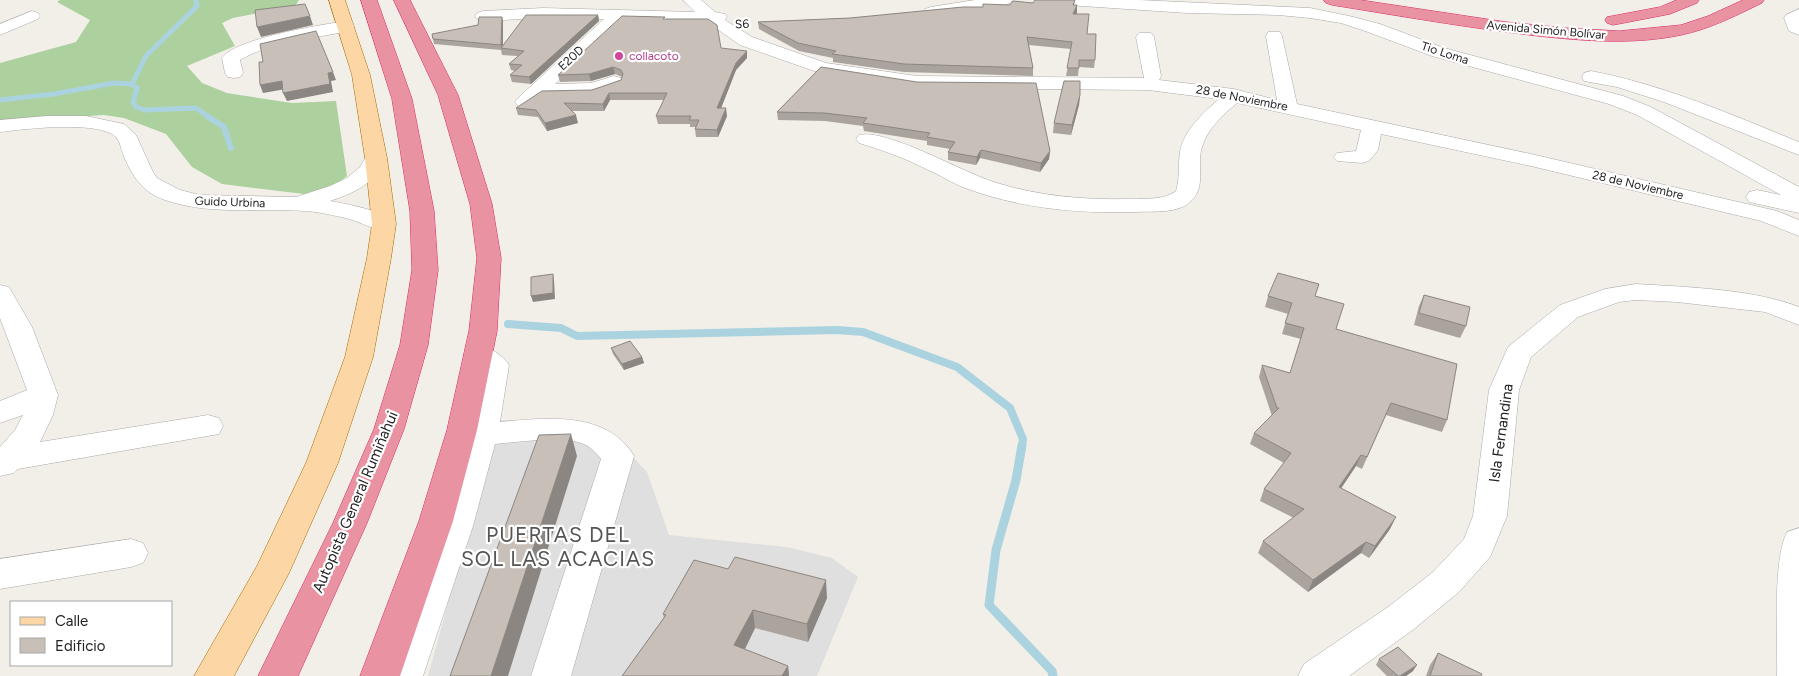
<svg xmlns="http://www.w3.org/2000/svg" width="1799" height="676" font-family="Figtree,sans-serif">
<style>
.residential{fill:#e0dfdf}
.forest{fill:#add19e}
.lines{fill:none;stroke-linecap:round;stroke-linejoin:round}
.stream-far3{stroke:#aad3df;stroke-width:5}
.stream-far2{stroke:#aad3df;stroke-width:6}
.stream-far1{stroke:#aad3df;stroke-width:8}
.stream{stroke:#aad3df;stroke-width:9}
.minor-casing{stroke:#a9a9a9;stroke-width:1}
.major-casing{stroke:#a06b00;stroke-width:1}
.highway-casing{stroke:#dc2a67;stroke-width:1}
.minor{fill:#fff;fill-rule:evenodd}
.major{fill:#fcd6a4;fill-rule:evenodd}
.highway{fill:#e892a2;fill-rule:evenodd}
.wall{fill:#aba49e}
.shaded-wall{fill:#8b8681}
.building{fill:#c7bfb8;stroke:#8b8681}
.hotel-dot{fill:#d1479c;stroke:#fff;stroke-width:2}
.labels{text-anchor:middle;dominant-baseline:central;stroke-width:4.5;stroke-linejoin:round;paint-order:stroke}
.far-street-label{font-size:12px;fill:#222;stroke:#fff}
.far-hotel-label{font-size:12px;fill:#b23c85;stroke:#fff;text-anchor:start}
.street-label{font-size:15px;fill:#222;stroke:#fff}
.near-quarter-label{font-size:21px;letter-spacing:1px;fill:#555;stroke:#fff}
</style>
<rect width="100%" height="100%" fill="#f2efe9"/>
<path class="residential" d="M498 420H545L616 439 647 472 669 535 787 547 832 558 858 577 817 676H428Z"/>
<path class="forest" d="M60 0H299L295 6 233 18 222 23 235 46 187 66 202 83 227 93 292 103 336 101 347 176 332 187 304 194 222 184 192 167 166 134 124 118 104 115 0 122V63L76 42 90 20 57 2Z"/>
<g class="lines">
<path class="stream-far3" d="M196 0 197 6 146 56 132 84 137 88 133 102 136 107 145 110 196 108 209 117
M0 100 54 94 114 83 132 84"/>
<path class="stream-far2" d="M207 116 224 127 231 148"/>
<path class="stream-far1" d="M508 324 561 328 577 336 837 330 863 332 957 367 1010 408 1023 439 1022 446"/>
<path class="stream" d="M1022 445 1016 480 996 550 989 605 1052 671 1053 676"/>
<defs>
<path id="minor" d="M683 0H701L715 12 725 14 727 17 725 20 752 37 826 63 917 76 1144 78 1136 37 1139 33H1151L1154 37 1161 76 1159 80 1234 89 1277 100 1266 36 1268 32H1280L1282 36 1297 104 1531 154 1777 211 1799 220V236L1761 221 1728 213 1531 166 1381 134 1378 150 1369 161 1362 163 1337 161 1333 157 1337 153 1356 151 1361 130 1237 103C1223 115 1208 128 1202 147 1196 165 1207 186 1191 201 1179 214 1152 211 1136 212 1077 214 1016 208 960 186 949 181 938 174 926 169 905 158 882 150 859 143L856 139 859 135C887 128 965 174 997 183 1039 196 1084 200 1128 199 1143 198 1163 201 1176 191 1180 178 1178 165 1180 152 1183 131 1204 112 1219 99L1148 90 917 88 817 72 740 45 707 22 622 20 555 84 591 83 614 76 621 78 623 82 621 86 593 95H543C535 103 530 109 518 106L515 102 518 98 604 19 543 18 483 21 477 19 475 16 477 13 483 11 543 8 695 12Z
M975 0H1012L1010 3 1004 5 931 17 925 15 923 12 925 9 931 7Z
M1059 0H1139L1310 8 1349 16 1380 24 1444 48 1623 96 1651 107 1799 187V213L1749 202 1746 197 1749 192 1757 190 1781 195 1637 115 1609 104 1432 56 1368 32 1341 23 1310 18 1278 15 1187 13 1067 5 1061 3Z
M1799 9V35L1789 31 1784 18 1786 15Z
M32 11 38 13 40 16 38 19 0 35V24Z
M346 21 352 22 354 26 352 30C315 39 274 40 240 60L243 73 240 77 234 78 228 77 225 73 222 58C236 38 321 25 346 21Z
M1591 71C1664 85 1730 114 1799 142V155L1664 102 1617 87 1584 81 1582 77 1584 73Z
M47 116H86L124 124 136 135 153 172 157 178 180 190 200 195 296 197 330 186 347 178 360 167 368 153 376 152 384 153 387 158C373 184 357 192 330 201 346 204 387 211 396 224L392 229C377 233 364 223 349 219 338 216 327 214 316 212 265 206 214 217 165 200 142 192 132 176 123 154 121 149 120 141 116 137 98 120 25 129 0 132V120Z
M1636 284C1686 287 1753 289 1799 307V325L1765 312 1677 302 1636 300 1619 302 1578 317 1531 357 1519 390 1507 516 1490 557 1459 592 1414 629 1349 676H1298L1304 664 1388 607 1433 572 1464 539 1473 516 1489 390 1508 347 1560 305 1605 289Z
M0 285 9 287 32 327 58 395 53 415 40 442 208 415 219 418 223 426 219 434 18 469 14 473 0 476V447L15 430 23 415 0 423V401L27 390 0 318Z
M478 345C490 348 502 354 509 365L500 422C544 418 607 410 634 456L571 676H531L601 459C597 454 592 448 586 445 567 435 517 442 495 444L473 526 423 676H383L439 526 467 434 480 368 468 360 464 354 468 348Z
M1799 528V676H1777C1778 641 1772 561 1787 532Z
M131 539 143 543 148 553 143 563 131 567 0 589V559Z"/>
<path id="major" d="M329 0H345L370 75 387 158 396 224 391 258 373 357 338 463 289 573 234 676H194L257 566 306 463 345 357 367 258 372 224 365 158 352 75Z"/>
<path id="highway" d="M361 0H377L412 99 434 211 438 270 428 345 404 429 367 523 298 676H258L333 523 374 429 400 345 412 270 410 211 392 99Z
M394 0H410L458 95 492 204 501 258 497 331 477 430 453 521 400 676H360L419 521 447 430 469 331 477 258 470 204 438 95Z
M1324 0H1360L1506 22 1566 28 1619 31 1681 25 1708 16 1743 0H1764L1762 3C1735 16 1710 29 1681 35 1634 45 1585 41 1538 36 1469 28 1400 16 1332 5L1326 3Z
M1677 0H1699L1697 3 1670 14 1613 25 1607 23 1605 20 1607 17 1660 7Z"/>
</defs>
<use href="#minor" class="minor-casing"/>
<use href="#major" class="major-casing"/>
<use href="#highway" class="highway-casing"/>
<use href="#minor" class="minor"/>
<use href="#major" class="major"/>
<use href="#highway" class="highway"/>
</g>
<path class="wall" d="M1075 0 1074 5H1077L1076 14 1087 34 1095 60 1094 68 1079 67 1078 76H1066L1071 49 1029 45 1033 68V76L904 72 833 62V58L799 51 759 29 758 22 850 18 1033 3Z
M598 15 599 21 531 84 512 82 510 75 515 71 511 70 509 64 518 56 502 55 501 50 434 44 433 39 502 17 503 22V46Z
M665 19 721 48 747 58 736 70 721 108 727 116 718 137H696L695 129 696 127H690V124H658L656 116 664 100H610L604 111H571L578 123 547 131 538 117 518 115 516 108 592 90 621 80 622 77 615 74 591 81 560 82 558 75Z
M821 67 1050 151 1049 159 1040 172 980 158 976 165 948 160V152L950 149 927 145V141L864 131 863 126 825 121 778 120 777 112Z
M1080 95 1079 105 1071 135 1053 133 1054 123Z
M1424 295 1466 326 1460 338 1414 325 1419 306Z
M1268 296H1315L1336 329 1447 420 1442 432 1386 415 1362 469 1356 466 1341 488 1390 529 1369 558 1361 553 1308 592 1258 553 1263 541 1294 518 1260 501 1264 489 1284 463 1250 444 1254 433 1272 416 1259 377 1262 365 1290 373 1301 339 1282 334 1288 314 1265 307Z
M611 348 642 357 644 363 624 370 613 354Z
M827 598 808 642 755 628 745 649 788 666 789 676H622L664 618 663 614Z
M1438 653 1481 676H1426L1430 665Z
M1379 659 1413 671 1406 676H1387L1376 665Z"/>
<path class="shaded-wall" d="M1077 5V13L1072 22 1073 14Z
M598 15 599 21 531 84 529 77Z
M310 16 313 25 261 37 257 27Z
M502 17 503 22V50L501 45Z
M747 51V58L736 70 718 116 717 108 736 63Z
M613 67 615 74 591 81 589 74Z
M333 72 336 80 331 81 333 92 287 101 283 93 328 73Z
M282 81 286 89 263 93 260 85Z
M609 93 610 100 604 111 603 104Z
M1080 95 1079 105 1071 135 1072 125Z
M726 108 727 116 718 137 717 130Z
M576 115 578 123 547 131 545 123Z
M981 150 980 158 976 165 977 157Z
M1050 151 1049 159 1040 172 1041 163Z
M553 274 554 280 555 299 533 302 531 296Z
M642 357 644 363 624 370 622 364Z
M571 434 577 456 508 676H491Z
M1361 455 1356 466 1334 499 1339 487Z
M1396 517 1390 529 1369 558 1375 546Z
M1366 542 1361 553 1308 592 1313 580Z
M826 580 827 598 808 642 807 624Z
M753 610 755 628 738 663 734 645Z
M1417 665 1413 671 1406 676H1400Z
M788 666 789 676H782Z"/>
<path class="building" d="M1035 0H1075L1073 5H1077L1073 14H1089L1087 34H1096L1095 60H1079V68H1067L1072 42 1027 37 1033 68 904 64 832 54 836 51 798 43 758 22 850 18 963 7H983V4L1010 5 1013 1 1033 3Z
M305 4 310 16 257 27 255 10Z
M526 15H598L529 77 510 75 522 65 509 64 524 51 501 48Z
M622 16 665 17 663 19H708L717 25 721 48 747 51 736 63 717 108H726L717 130 695 129 699 120H689L691 116H656L667 93H609L603 104 564 103 576 115 545 123 536 110 516 108 542 91 592 90 621 80 623 74 621 70 613 67 589 74 558 75Z
M479 17H502L501 45 433 39 432 34 478 25Z
M316 31 333 72 328 73 330 84 283 93 282 81 260 85 259 62H263L260 44Z
M821 67 917 82 1036 83 1050 151 1041 163 981 150 977 157 948 152 955 142 927 137 930 133 863 123 867 118 824 113 777 112Z
M1064 81H1080V95L1072 125 1054 123Z
M1278 273 1319 284 1315 296 1344 304 1336 329 1457 364 1447 420 1391 403 1367 457 1361 455 1339 487 1396 517 1375 546 1366 542 1313 580 1263 541 1304 509 1264 489 1291 453 1254 433 1279 408H1277L1262 365 1290 373 1304 328 1285 323 1292 303 1268 296Z
M553 274V293L531 296V277Z
M1424 295 1470 307 1466 326 1419 313Z
M630 341 642 357 622 364 611 348Z
M571 434 491 676H450L539 435Z
M735 557 826 580 807 624 753 610 734 645 788 666 782 676H622L666 615 663 614 694 560 728 569Z
M1398 647 1417 665 1400 676H1398L1379 659Z
M1438 653 1482 674 1481 676H1430Z"/>
<circle class="hotel-dot" cx="619" cy="56" r="5"/>
<g class="labels">
<g class="far-street-label">
<text transform="translate(742 24) rotate(-2)">S6</text>
<text transform="translate(1546 30) rotate(5)">Avenida Simón Bolívar</text>
<text transform="translate(1445 53) rotate(18)">Tio Loma</text>
<text transform="translate(571 58) rotate(-43)">E20D</text>
<text transform="translate(1242 98) rotate(11)">28 de Noviembre</text>
<text transform="translate(1638 185) rotate(13)">28 de Noviembre</text>
<text transform="translate(230 202) rotate(2)">Guido Urbina</text>
</g>
<g class="far-hotel-label">
<text x="629" y="56">collacoto</text>
</g>
<g class="street-label">
<text transform="translate(1501 433) rotate(-82)">Isla Fernandina</text>
<text transform="translate(355 502) rotate(-67)">Autopista General Rumiñahui</text>
</g>
<g class="near-quarter-label">
<text x="558" y="534">PUERTAS DEL<tspan x="558" dy="24">SOL LAS ACACIAS</tspan></text>
</g>
</g>
<rect x="10" y="601" width="162" height="65" fill="#ffffff" stroke="#a7a7a7"/>
<rect x="20" y="617" width="25" height="8" fill="#fcd6a4" stroke="#a7a7a7"/>
<text x="55" y="626" font-size="15" fill="#222222">Calle</text>
<rect x="20" y="638" width="25" height="15" fill="#c7bfb8" stroke="#a7a7a7"/>
<text x="55" y="651" font-size="15" fill="#222222">Edificio</text>
</svg>
